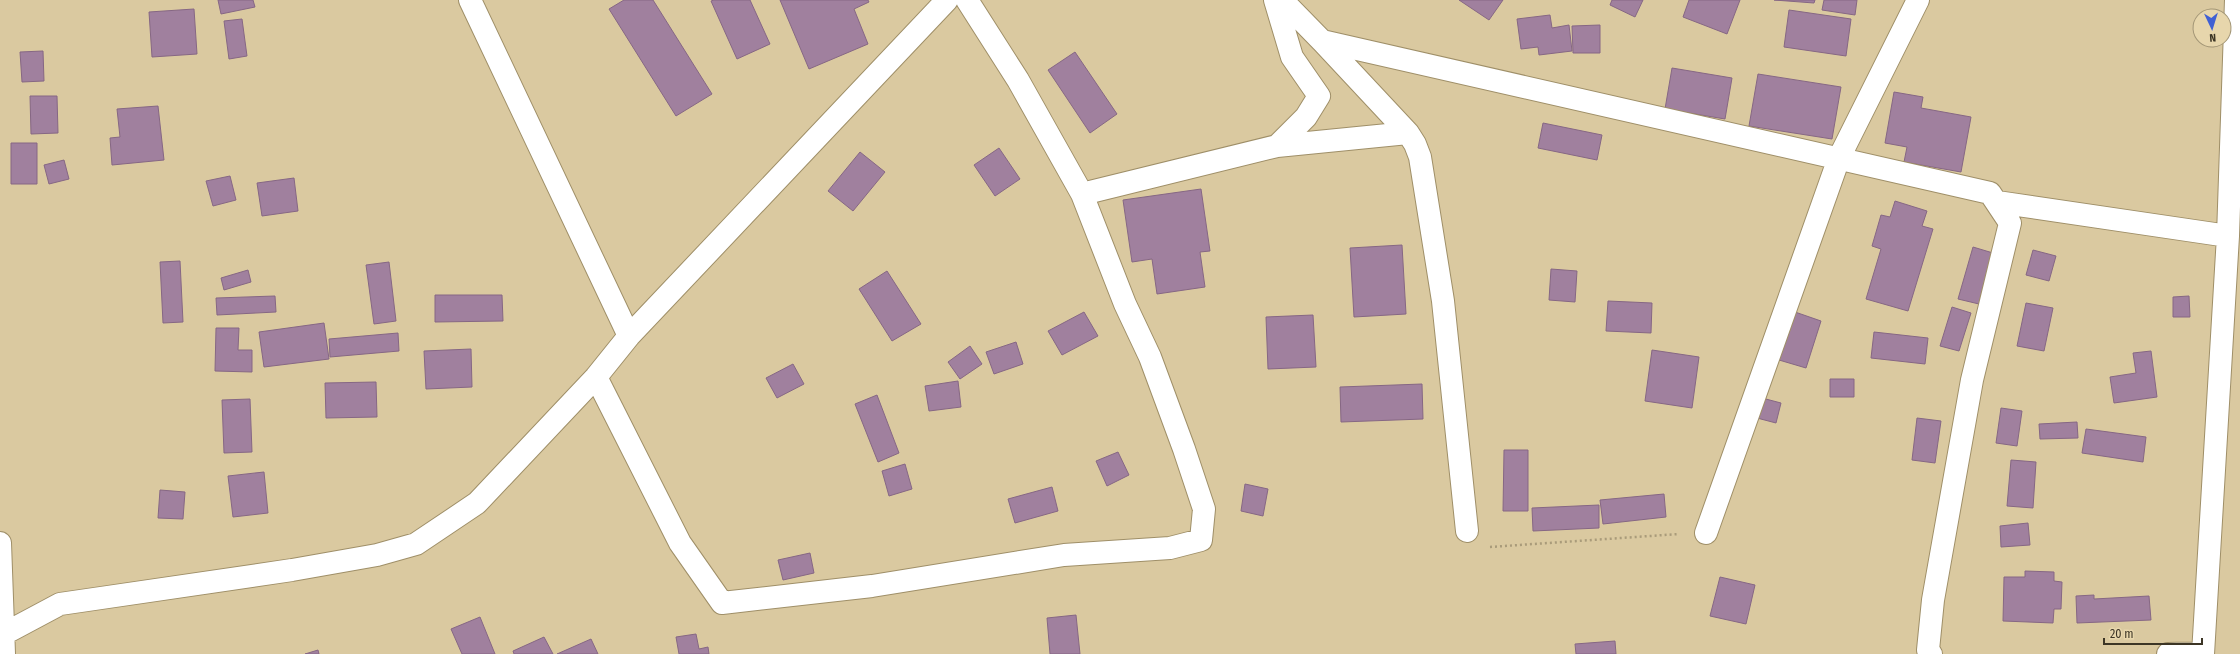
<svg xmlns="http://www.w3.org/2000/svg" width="2240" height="654" font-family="'Fira Sans Condensed',sans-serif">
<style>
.building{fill:#a0809e;stroke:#866784}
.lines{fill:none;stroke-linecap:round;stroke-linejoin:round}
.street-casing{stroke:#9f8f68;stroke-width:24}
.path{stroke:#a99b7a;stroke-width:2.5;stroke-dasharray:2 3;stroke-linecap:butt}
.street{stroke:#fff;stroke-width:22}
</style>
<rect width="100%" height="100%" fill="#dac9a0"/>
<path class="building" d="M218 0H253L255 7 221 14Z
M624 0H653L712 94 676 116 609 9Z
M714 0H750L770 44 737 59 711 1Z
M780 0H868L869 2 854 9 868 44 809 69Z
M1459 0H1503L1489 20Z
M1612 0H1643L1635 17 1610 5Z
M1689 0H1740L1727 34 1683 17Z
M1774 0H1815L1814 3Z
M1824 0H1857L1855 15 1822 10Z
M194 9 197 54 152 57 149 12Z
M1789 10 1851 19 1846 56 1784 47Z
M1550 15 1552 28 1569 25 1572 51 1539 55 1538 47 1521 49 1517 19Z
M242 19 247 56 229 59 224 21Z
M1600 25V53H1573L1572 26Z
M43 51 44 81 22 82 20 52Z
M1075 52 1117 114 1090 133 1048 70Z
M1672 68 1732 78 1725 119 1665 109Z
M1758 74 1841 87 1832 139 1749 126Z
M1894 92 1923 97 1921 108 1971 117 1961 172 1904 162 1907 147 1885 143Z
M30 96H57L58 133 31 134Z
M158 106 164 160 112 165 110 138 120 137 117 109Z
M1543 123 1602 135 1597 160 1538 148Z
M11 143H37V184H11Z
M999 148 1020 179 995 196 974 165Z
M860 152 885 172 853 211 828 191Z
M64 160 69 179 49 184 44 165Z
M230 176 236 200 213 206 206 181Z
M294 178 298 211 262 216 257 183Z
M1201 189 1210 251 1200 252 1205 287 1157 294 1152 259 1132 262 1123 200Z
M1895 201 1927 211 1922 226 1933 229 1908 311 1866 299 1881 249 1872 246 1881 215 1890 217Z
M1402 245 1406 314 1354 317 1350 248Z
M1973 247 1993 253 1979 304 1958 299Z
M2033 250 2056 256 2049 281 2026 275Z
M180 261 183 322 163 323 160 262Z
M389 262 396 321 374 324 366 265Z
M1551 269 1577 271 1575 302 1549 300Z
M248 270 251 282 224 290 221 278Z
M887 271 921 324 892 341 859 289Z
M435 295H502L503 321 435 322Z
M275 296 276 312 217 315 216 298Z
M2189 296 2190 317H2173V297Z
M1608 301 1652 303 1651 333 1606 331Z
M2026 303 2053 308 2044 351 2017 346Z
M1952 307 1971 313 1959 351 1940 346Z
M1084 312 1098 336 1062 355 1048 331Z
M1795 312 1821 321 1806 368 1779 360Z
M1313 315 1316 367 1268 369 1266 317Z
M324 323 329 359 264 367 259 332Z
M216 328H239L238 350H252V372L215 371Z
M1874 332 1928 338 1925 364 1871 358Z
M398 333 399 351 330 357 329 339Z
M1016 342 1023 364 994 374 986 352Z
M970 346 982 364 960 379 948 362Z
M471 349 472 387 426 389 424 351Z
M1652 350 1699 357 1692 408 1645 401Z
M2151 351 2157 397 2114 403 2110 377 2136 373 2133 353Z
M793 364 804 384 777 398 766 378Z
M1830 379H1854V397H1830Z
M958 381 961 407 929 411 925 386Z
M376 382 377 417 326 418 325 383Z
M1422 384 1423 419 1341 422 1340 387Z
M877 395 899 453 878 462 855 404Z
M1762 398 1781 403 1776 423 1757 418Z
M250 399 252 452 224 453 222 400Z
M2001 408 2022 411 2017 446 1996 443Z
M1917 418 1941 421 1935 463 1912 460Z
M2077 422 2078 438 2040 439 2039 424Z
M2086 429 2146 437 2143 462 2082 453Z
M1504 450H1528V511H1503Z
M1118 452 1129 475 1107 486 1096 461Z
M2011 460 2036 462 2033 508 2007 506Z
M905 464 912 489 889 496 882 471Z
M264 472 268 513 233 517 228 476Z
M1245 484 1268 489 1263 516 1241 511Z
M1052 487 1058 511 1015 523 1008 499Z
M160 490 185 492 183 519 158 518Z
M1664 494 1666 517 1603 524 1600 500Z
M1599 505V528L1533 531 1532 508Z
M2028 523 2030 545 2001 547 2000 526Z
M810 553 814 573 783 580 778 560Z
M2025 571 2054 572V581L2062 582 2061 609H2054L2053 623 2003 621 2004 577H2025Z
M1720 577 1755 585 1746 624 1710 616Z
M2094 595V599L2149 596 2151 620 2077 623 2076 596Z
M1076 615 1080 654H1050L1047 618Z
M480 617 495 654H462L451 629Z
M696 634 699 649 708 647 709 654H679L676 637Z
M544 637 553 654H514L513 651Z
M591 639 598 654H557Z
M1615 641 1616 654H1576L1575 644Z
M318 650 319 654H305Z"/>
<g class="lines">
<defs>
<path id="street" d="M470 0 629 336
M1282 0 1322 41 1990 193 2010 223 1972 380 1933 600 1928 650 1931 654
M1322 41 1408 133 1415 144 1420 157 1443 301 1467 531
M1277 146 1408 133
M1082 194 1277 146 1306 117 1319 96 1292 57 1275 0
M1997 202 2228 236
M596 377 680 543 722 603 872 586 1064 555 1170 548 1201 540 1204 509 1184 449 1150 357 1125 304 1082 194 1018 80 967 0
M1706 533 1839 158 1918 0
M0 543 4 654
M0 636 60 604 292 570 377 555 416 544 477 503 596 377 629 336 947 0
M2168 654 2203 653
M2203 654 2228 236 2236 0"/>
</defs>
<use href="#street" class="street-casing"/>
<path class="path" d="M1490 547 1679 534"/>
<use href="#street" class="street"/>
</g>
<g transform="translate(2212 28) rotate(176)"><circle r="19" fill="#e7d6ac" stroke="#a39676"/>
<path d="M0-3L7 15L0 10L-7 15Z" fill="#4060d3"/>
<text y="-6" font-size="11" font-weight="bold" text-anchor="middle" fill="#3c3525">N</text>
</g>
<path d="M2104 638v6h98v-6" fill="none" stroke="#3c3525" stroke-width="2"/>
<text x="2110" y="638" font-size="12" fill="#3c3525" stroke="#e7d6ac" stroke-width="3" paint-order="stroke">20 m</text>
</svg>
